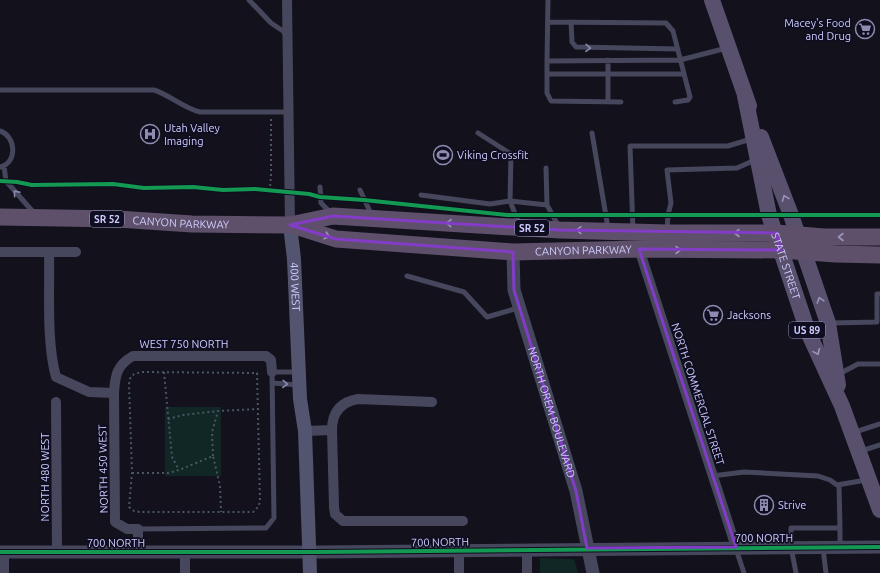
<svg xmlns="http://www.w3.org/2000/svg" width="880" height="573" font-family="Ubuntu,sans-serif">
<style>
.green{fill:#102726}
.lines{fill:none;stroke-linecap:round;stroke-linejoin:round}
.path{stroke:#485763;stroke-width:2;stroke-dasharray:2 3;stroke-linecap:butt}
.service{stroke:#46475d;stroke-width:5}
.minor{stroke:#46475d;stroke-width:10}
.tertiary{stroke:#46475d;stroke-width:13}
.secondary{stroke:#535470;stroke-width:14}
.primary{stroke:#59506e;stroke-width:16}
.trunk{stroke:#5e506b;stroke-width:17}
.cycleway-casing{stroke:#0f0d20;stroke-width:6}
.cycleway{stroke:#139951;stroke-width:4}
.oneway{stroke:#8a8aae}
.oneway2{stroke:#9a95bd}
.oneway3{stroke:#9c95bc}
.marked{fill:none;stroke:#833cc5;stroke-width:3;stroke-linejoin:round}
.labels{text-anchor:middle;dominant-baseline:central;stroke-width:3.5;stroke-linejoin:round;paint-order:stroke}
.shield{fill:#0f0d20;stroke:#9593bb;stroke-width:1}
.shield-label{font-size:10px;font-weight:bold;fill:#cfcdfe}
.poi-label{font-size:11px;fill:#cfcdfe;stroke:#0f0d20;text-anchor:start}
.street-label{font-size:11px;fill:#cfcdfe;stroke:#0f0d20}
</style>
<rect width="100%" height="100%" fill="#12111c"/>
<path class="green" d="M165 407H221V476H165Z
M540 558 574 559 578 573H540Z"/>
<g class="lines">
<path class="path" d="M271 119V176L270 187 271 191
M142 372 257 373 260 502 258 507 253 512H140L134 511 129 507 132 473 129 384C130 374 134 374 142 372Z
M164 372 172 457 179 470
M168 419 183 415 218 411
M213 456 212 432 218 411 259 409
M132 473H168L179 470 213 456 220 486 221 512"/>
<path class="service" d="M249 0 271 23 283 31 286 35
M548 0 547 61 680 60 727 48
M548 22 666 23 673 31 690 97 688 100 675 102
M571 22 572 42 576 47 678 49
M608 60V102
M547 61V93L551 101 621 102
M547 74H684
M0 90H154C170 95 183 108 200 112H289
M0 131C16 136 18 163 0 167
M478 133 511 154 510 201 519 224
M592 133 608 228
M4 166 6 181 34 213
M320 187 321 203 330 212
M360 190 372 216
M421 195 490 204 510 201 547 205 546 168
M547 205 559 227
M667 230 668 215 671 203 667 170 737 168 755 160
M633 231 630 146H728L751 139
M407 276 464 292 487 317 518 308
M831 323 877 322V294H880
M839 374 858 364H880
M272 383 299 385
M855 432 880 424
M861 451 880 445
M712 476 744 472 818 476 830 480 837 485 866 480
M138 529 266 528 274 518 272 372H298
M840 547V528
M823 548 826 573
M736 549 744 573
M796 573 791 547V528H840L839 485"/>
<path class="minor" d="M287 0 290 225
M639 249 736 547
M0 252H76
M49 252C50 290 46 341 56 377L89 392 114 393
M56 402 57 552
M432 402 358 399C340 402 332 413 332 430L334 507 335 514 343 521H463
M305 431 332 430
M527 549V573
M459 551V573
M4 552V573
M138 552V529H127L115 522 114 393C115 375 117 365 133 356H266L271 360 272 372
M185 552V573"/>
<g class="tertiary">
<path id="s1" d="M513 252 514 290 576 491 593 573"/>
<path d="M0 552H319L880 547"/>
</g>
<path class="secondary" id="s2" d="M290 225 294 259 300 399 305 431 310 573"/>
<g class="primary">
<path d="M712 0 749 106"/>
<path id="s3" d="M745 96 769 215 808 332 842 406 880 510"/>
<path d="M761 137 791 215 828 323 838 385"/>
</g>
<g class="trunk">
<path id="s4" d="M0 217 118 219 192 224 290 225 333 216 560 230 667 233H776L824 237H880"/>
<path id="s5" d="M292 225 336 239 513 252 639 249 781 250 836 254 880 255"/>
</g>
<defs>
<path id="cycleway" d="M0 181 17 182 32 185 113 184 144 188 193 187 223 190 255 189 309 194 320 197 364 200 507 215H880
M0 552H319L880 547"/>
</defs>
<use href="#cycleway" class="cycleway-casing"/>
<use href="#cycleway" class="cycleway"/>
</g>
<defs><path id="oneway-chevron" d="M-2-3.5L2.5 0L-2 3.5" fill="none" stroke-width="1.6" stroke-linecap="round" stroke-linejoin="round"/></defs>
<g class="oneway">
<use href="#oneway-chevron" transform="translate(588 48) rotate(1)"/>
<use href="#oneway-chevron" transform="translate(16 193) rotate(-131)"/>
<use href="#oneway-chevron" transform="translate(285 384) rotate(2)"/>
</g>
<g class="oneway2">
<use href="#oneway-chevron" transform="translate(785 198) rotate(-111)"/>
<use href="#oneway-chevron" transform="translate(820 300) rotate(-108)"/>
<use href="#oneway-chevron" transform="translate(817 352) rotate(66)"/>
</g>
<g class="oneway3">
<use href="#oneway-chevron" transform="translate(449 223) rotate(-176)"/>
<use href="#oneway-chevron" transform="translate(579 230) rotate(-179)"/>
<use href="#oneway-chevron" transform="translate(737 233) rotate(180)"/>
<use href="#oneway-chevron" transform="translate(327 236) rotate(17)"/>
<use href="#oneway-chevron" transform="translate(841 237) rotate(180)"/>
<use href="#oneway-chevron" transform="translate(678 250)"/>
</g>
<path class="marked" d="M333 216 560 230 776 233 781 250 639 249 736 547 587 548 576 491 514 290 513 252 336 239 290 225Z"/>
<defs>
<symbol id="supermarket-ring" viewBox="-11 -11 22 22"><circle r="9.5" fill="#0f0d20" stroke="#8d8baf" stroke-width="1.5"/><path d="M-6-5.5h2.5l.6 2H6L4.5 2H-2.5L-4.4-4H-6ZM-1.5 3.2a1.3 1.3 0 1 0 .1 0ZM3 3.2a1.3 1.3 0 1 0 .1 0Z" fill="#8d8baf"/></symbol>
<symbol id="hospital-ring" viewBox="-11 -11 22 22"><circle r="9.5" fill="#0f0d20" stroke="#8d8baf" stroke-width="1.5"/><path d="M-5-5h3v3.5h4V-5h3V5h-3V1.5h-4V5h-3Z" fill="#8d8baf"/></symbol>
<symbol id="stadium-ring" viewBox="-11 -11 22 22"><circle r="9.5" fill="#0f0d20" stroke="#8d8baf" stroke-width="1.5"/><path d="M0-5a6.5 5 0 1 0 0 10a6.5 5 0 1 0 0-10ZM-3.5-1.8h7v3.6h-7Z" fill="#8d8baf"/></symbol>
<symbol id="building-ring" viewBox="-11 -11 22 22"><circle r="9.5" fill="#0f0d20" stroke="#8d8baf" stroke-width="1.5"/><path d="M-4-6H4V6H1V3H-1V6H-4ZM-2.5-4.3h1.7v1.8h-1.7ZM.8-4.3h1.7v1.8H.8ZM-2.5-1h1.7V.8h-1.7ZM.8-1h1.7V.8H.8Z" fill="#8d8baf"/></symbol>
</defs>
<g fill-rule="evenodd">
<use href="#supermarket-ring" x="854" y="18" width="22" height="22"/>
<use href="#hospital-ring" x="139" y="123" width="22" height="22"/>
<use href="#stadium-ring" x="432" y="144" width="22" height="22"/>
<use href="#supermarket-ring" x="702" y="304" width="22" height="22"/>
<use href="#building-ring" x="753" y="494" width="22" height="22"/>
</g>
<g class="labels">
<g class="shield">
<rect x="90" y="211" width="34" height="16" rx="3"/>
<rect x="515" y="220" width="34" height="16" rx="3"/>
<rect x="789" y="322" width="36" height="16" rx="3"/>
</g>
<g class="shield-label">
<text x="107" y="219">SR 52</text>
<text x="532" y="228">SR 52</text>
<text x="807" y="330">US 89</text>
</g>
<g class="poi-label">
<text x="851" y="23" text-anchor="end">Macey's Food<tspan x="851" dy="13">and Drug</tspan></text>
<text x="164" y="128">Utah Valley<tspan x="164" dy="13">Imaging</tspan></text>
<text x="457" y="155">Viking Crossfit</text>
<text x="727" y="315">Jacksons</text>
<text x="778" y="505">Strive</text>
</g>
<g class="street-label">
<text stroke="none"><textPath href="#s4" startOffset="181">CANYON PARKWAY</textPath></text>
<text stroke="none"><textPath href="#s5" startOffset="294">CANYON PARKWAY</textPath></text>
<text stroke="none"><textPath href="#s3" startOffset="175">STATE STREET</textPath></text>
<text stroke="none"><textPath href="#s2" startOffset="62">400 WEST</textPath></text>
<text x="184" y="344">WEST 750 NORTH</text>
<text transform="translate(698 394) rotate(72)">NORTH COMMERCIAL STREET</text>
<text stroke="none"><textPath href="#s1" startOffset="166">NORTH OREM BOULEVARD</textPath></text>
<text transform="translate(103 469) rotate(-91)">NORTH 450 WEST</text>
<text transform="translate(45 477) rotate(-90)">NORTH 480 WEST</text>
<text x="764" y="538">700 NORTH</text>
<text transform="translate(440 542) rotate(-1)">700 NORTH</text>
<text x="116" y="543">700 NORTH</text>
</g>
</g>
</svg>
